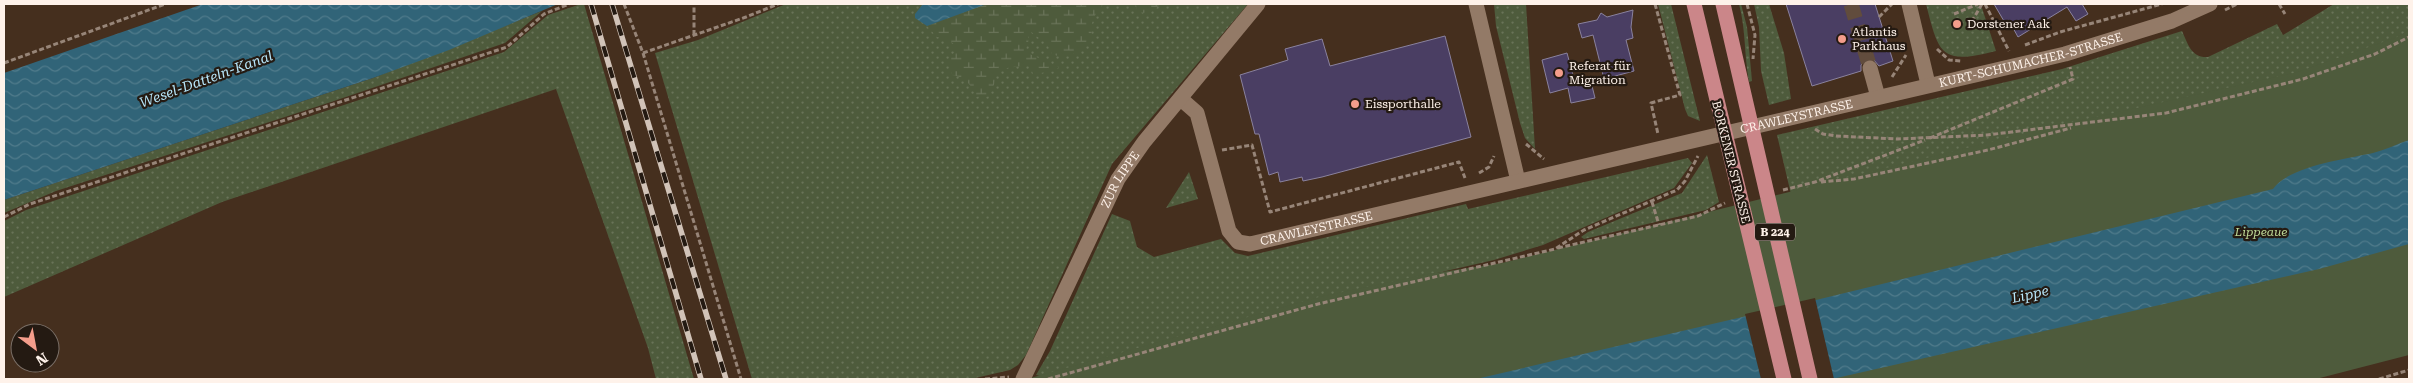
<svg xmlns="http://www.w3.org/2000/svg" width="2413" height="383" font-family="'Roboto Serif',serif">
<style>
.grass{fill:url(#grass-dots)}
.wetland{fill:url(#wetland-marsh)}
.park{fill:#4e5b3c}
.water{fill:url(#water-waves)}
.pier{fill:#452f1e}
.building{fill:#4a3e63;stroke:#8a829e}
.lines{fill:none;stroke-linecap:round;stroke-linejoin:round}
.minor-tunnel{stroke:#614c3d;stroke-width:15;stroke-dasharray:15 8;stroke-linecap:butt}
.path{stroke:#978578;stroke-width:3;stroke-dasharray:5 2.5;stroke-linecap:butt}
.minor{stroke:#937a67;stroke-width:15}
.major{stroke:#cb8689;stroke-width:15}
.rail-casing{stroke:#d1c3b8;stroke-width:5.5}
.rail{stroke:#241a12;stroke-width:4;stroke-dasharray:11;stroke-linecap:butt}
.poi-dot{fill:#f49d8b;stroke:#241a12;stroke-width:2}
.labels{text-anchor:middle;dominant-baseline:central;stroke-width:4.5;stroke-linejoin:round;paint-order:stroke}
.shield{fill:#241a12;stroke:#bdb1a9;stroke-width:1}
.shield-label{font-size:11px;font-weight:bold;fill:#fef2ea}
.poi-label{font-size:12px;fill:#fef2ea;stroke:#241a12;text-anchor:start}
.street-label{font-size:12px;fill:#fef2ea;stroke:#241a12}
.park-label{font-size:12px;font-style:italic;fill:#bed997;stroke:#241a12}
.water-label{font-size:14px;font-style:italic;fill:#b7e6fa;stroke:#241a12}
</style>
<defs>
<pattern id="grass-dots" width="8" height="8" patternUnits="userSpaceOnUse" patternTransform="scale(1.25)"><rect width="8" height="8" fill="#4e5b3c"/><path d="M2 2h.1M6 6h.1" fill="none" stroke="#697358" stroke-width="1.8" stroke-linecap="round"/></pattern>
<pattern id="wetland-marsh" width="20" height="14" patternUnits="userSpaceOnUse" patternTransform="scale(1.25)"><rect width="20" height="14" fill="#4e5b3c"/><path d="M1 5h8M5 5V1M11 12h8M15 12V8" fill="none" stroke="#697358"/></pattern>
<pattern id="water-waves" width="16" height="10" patternUnits="userSpaceOnUse" patternTransform="scale(1.25)"><rect width="16" height="10" fill="#316478"/><path d="M0 5q4-4 8 0t8 0" fill="none" stroke="#507b8b"/></pattern>
</defs>
<rect width="100%" height="100%" fill="#452f1e"/>
<path class="grass" d="M581 4H584L694 379H656L648 348 556 89 222 202 4 297V221L26 210 504 52 548 15Z
M786 4H1248L1112 164 1026 355 1018 365 1010 370 971 379H752L655 53 698 40Z
M1494 4H1526L1535 149 1525 138 1520 123 1496 26Z
M1658 4H1671L1700 121 1688 116 1685 109Z
M1739 4H1741L1747 27 1752 81 1749 82C1744 56 1746 30 1739 4Z
M1754 4H1769L1784 53 1791 99 1769 105 1761 71 1759 27Z
M1926 4H1978L1982 8 1996 51C1941 65 1939 55 1926 4Z
M2334 4H2409V140L1816 300 1777 135 2062 69 2182 31C2188 44 2191 58 2208 57L2277 24 2283 35Z
M542 11 505 43 328 103 56 191 4 213V200L373 78Z
M1707 155 1719 202 1706 210 1584 239 1581 237 1588 232 1682 193Z
M1688 158 1692 163 1674 188 1543 245 1494 260 1319 300 1044 377 1036 375 1050 351 1112 214 1130 221 1137 247 1154 257 1221 239 1235 253 1248 256 1466 204 1468 209Z
M1189 172 1198 199 1166 208Z"/>
<path class="wetland" d="M987 4H1104C1095 12 1089 25 1092 37 1085 50 1068 61 1052 54L1043 36 1039 38 1030 31 1027 34 1029 39 1025 52 1059 67 1055 71 1033 74 1030 65 1000 69C993 78 996 89 987 97L983 95 976 97C972 85 965 77 952 75L948 62 956 50V45L944 38 937 37 927 26Z
M1134 4H1160C1153 12 1149 14 1139 12Z"/>
<path class="park" d="M2409 30V355L2316 379H1027L1319 297 1428 274 1502 263 2051 127 2298 72 2397 37Z"/>
<path class="water" d="M203 4H558L449 50 373 78 4 200V73Z
M923 4H987L927 26 915 18V14Z
M2409 140V244L2319 269 1832 379H1476L1816 300 2273 189C2289 166 2346 159 2373 153 2385 150 2397 144 2409 140Z"/>
<path class="pier" d="M1815 298 1834 379H1761L1745 314Z"/>
<path class="building" d="M1786 4H1875L1893 61 1879 66 1873 59H1867L1861 65V71L1812 86Z
M1994 4H2082L2088 14 2076 21 2067 7 2018 37 2012 26 2008 28Z
M1633 10 1631 27 1633 38 1626 40 1634 71 1604 79 1593 35 1582 38 1578 24 1597 20 1601 13 1607 17Z
M1445 36 1471 137 1322 177 1303 181 1302 177 1280 182 1278 172 1269 175 1259 134H1255L1240 75 1288 60 1285 49 1322 39 1330 66Z
M1567 53 1576 86 1591 82 1595 98 1571 103 1568 88 1550 93 1542 60Z"/>
<g class="lines">
<path class="minor-tunnel" d="M1851 4 1870 68"/>
<path class="path" d="M624 4 643 53 741 379
M1655 4 1680 95 1651 103 1658 134
M1747 4 1755 35 1753 59
M1985 4 2009 51
M2279 4 2285 14
M2225 10 2237 4
M1954 14 1978 4
M1879 17 1892 4
M1968 28 1982 4
M694 35V4
M2025 45 2060 32 2162 4
M1937 49 1949 60 1961 61
M643 53 746 17 778 4
M4 63 165 4
M1892 77 1906 55
M1815 129 1823 134 1836 136 1898 139 1987 135 2166 113 2303 79 2375 54 2409 37
M1930 138 2073 79 2070 67
M1526 144 1544 159
M1222 150 1252 145 1270 212 1459 162 1465 178
M1479 173 1489 167 1494 156
M1821 182 1854 179 1988 150 2071 128
M1783 190 1815 182 1925 140
M1652 202 1659 225
M4 217 30 204 507 47 544 14 569 4
M1558 248 1698 216 1725 203
M985 379 1009 377
M1048 379 1318 304 1555 249 1584 230 1677 190 1685 181 1698 156
M2379 379 2409 370"/>
<g class="minor">
<path d="M1476 4 1518 181"/>
<path d="M1909 4 1928 84"/>
<path d="M1870 68 1878 97"/>
<path id="s1" d="M1181 99 1197 113 1229 231 1238 242 1250 244 2065 54 2172 21 2210 4"/>
<path id="s2" d="M1023 379 1118 179 1144 142 1258 4"/>
</g>
<path class="major" d="M1694 4 1784 379
M1723 4 1810 379"/>
<defs>
<path id="rail" d="M591 4 701 379
M612 4 726 379"/>
</defs>
<use href="#rail" class="rail-casing"/>
<use href="#rail" class="rail"/>
</g>
<g class="poi-dot">
<circle cx="1957" cy="24" r="5"/>
<circle cx="1842" cy="39" r="5"/>
<circle cx="1559" cy="73" r="5"/>
<circle cx="1355" cy="104" r="5"/>
</g>
<g class="labels">
<rect class="shield" x="1755" y="223.5" width="40" height="17" rx="4"/>
<g class="shield-label">
<text x="1775" y="232">B 224</text>
</g>
<g class="poi-label">
<text x="1967" y="24">Dorstener Aak</text>
<text x="1852" y="32">Atlantis<tspan x="1852" dy="14">Parkhaus</tspan></text>
<text x="1569" y="66">Referat für<tspan x="1569" dy="14">Migration</tspan></text>
<text x="1365" y="104">Eissporthalle</text>
</g>
<g class="street-label">
<text stroke="none"><textPath href="#s1" startOffset="972">KURT-SCHUMACHER-STRASSE</textPath></text>
<text stroke="none"><textPath href="#s1" startOffset="731">CRAWLEYSTRASSE</textPath></text>
<text transform="translate(1731 162) rotate(76)">BORKENER STRASSE</text>
<text stroke="none"><textPath href="#s2" startOffset="222">ZUR LIPPE</textPath></text>
<text stroke="none"><textPath href="#s1" startOffset="238">CRAWLEYSTRASSE</textPath></text>
</g>
<g class="park-label">
<text x="2261" y="232">Lippeaue</text>
</g>
<g class="water-label">
<text transform="translate(206 79) rotate(-20)">Wesel-Datteln-Kanal</text>
<text transform="translate(2030 294) rotate(-13)">Lippe</text>
</g>
</g>
<rect width="2413" height="383" fill="none" stroke="#fef2ea" stroke-width="10"/>
<g transform="translate(35 348) rotate(148)"><circle r="24" fill="#241a12" stroke="#7b7068"/>
<path d="M0-4L9 19L0 12L-9 19Z" fill="#f49d8b"/>
<text y="-8" font-size="14" font-weight="bold" text-anchor="middle" fill="#fef2ea">N</text>
</g>
</svg>
